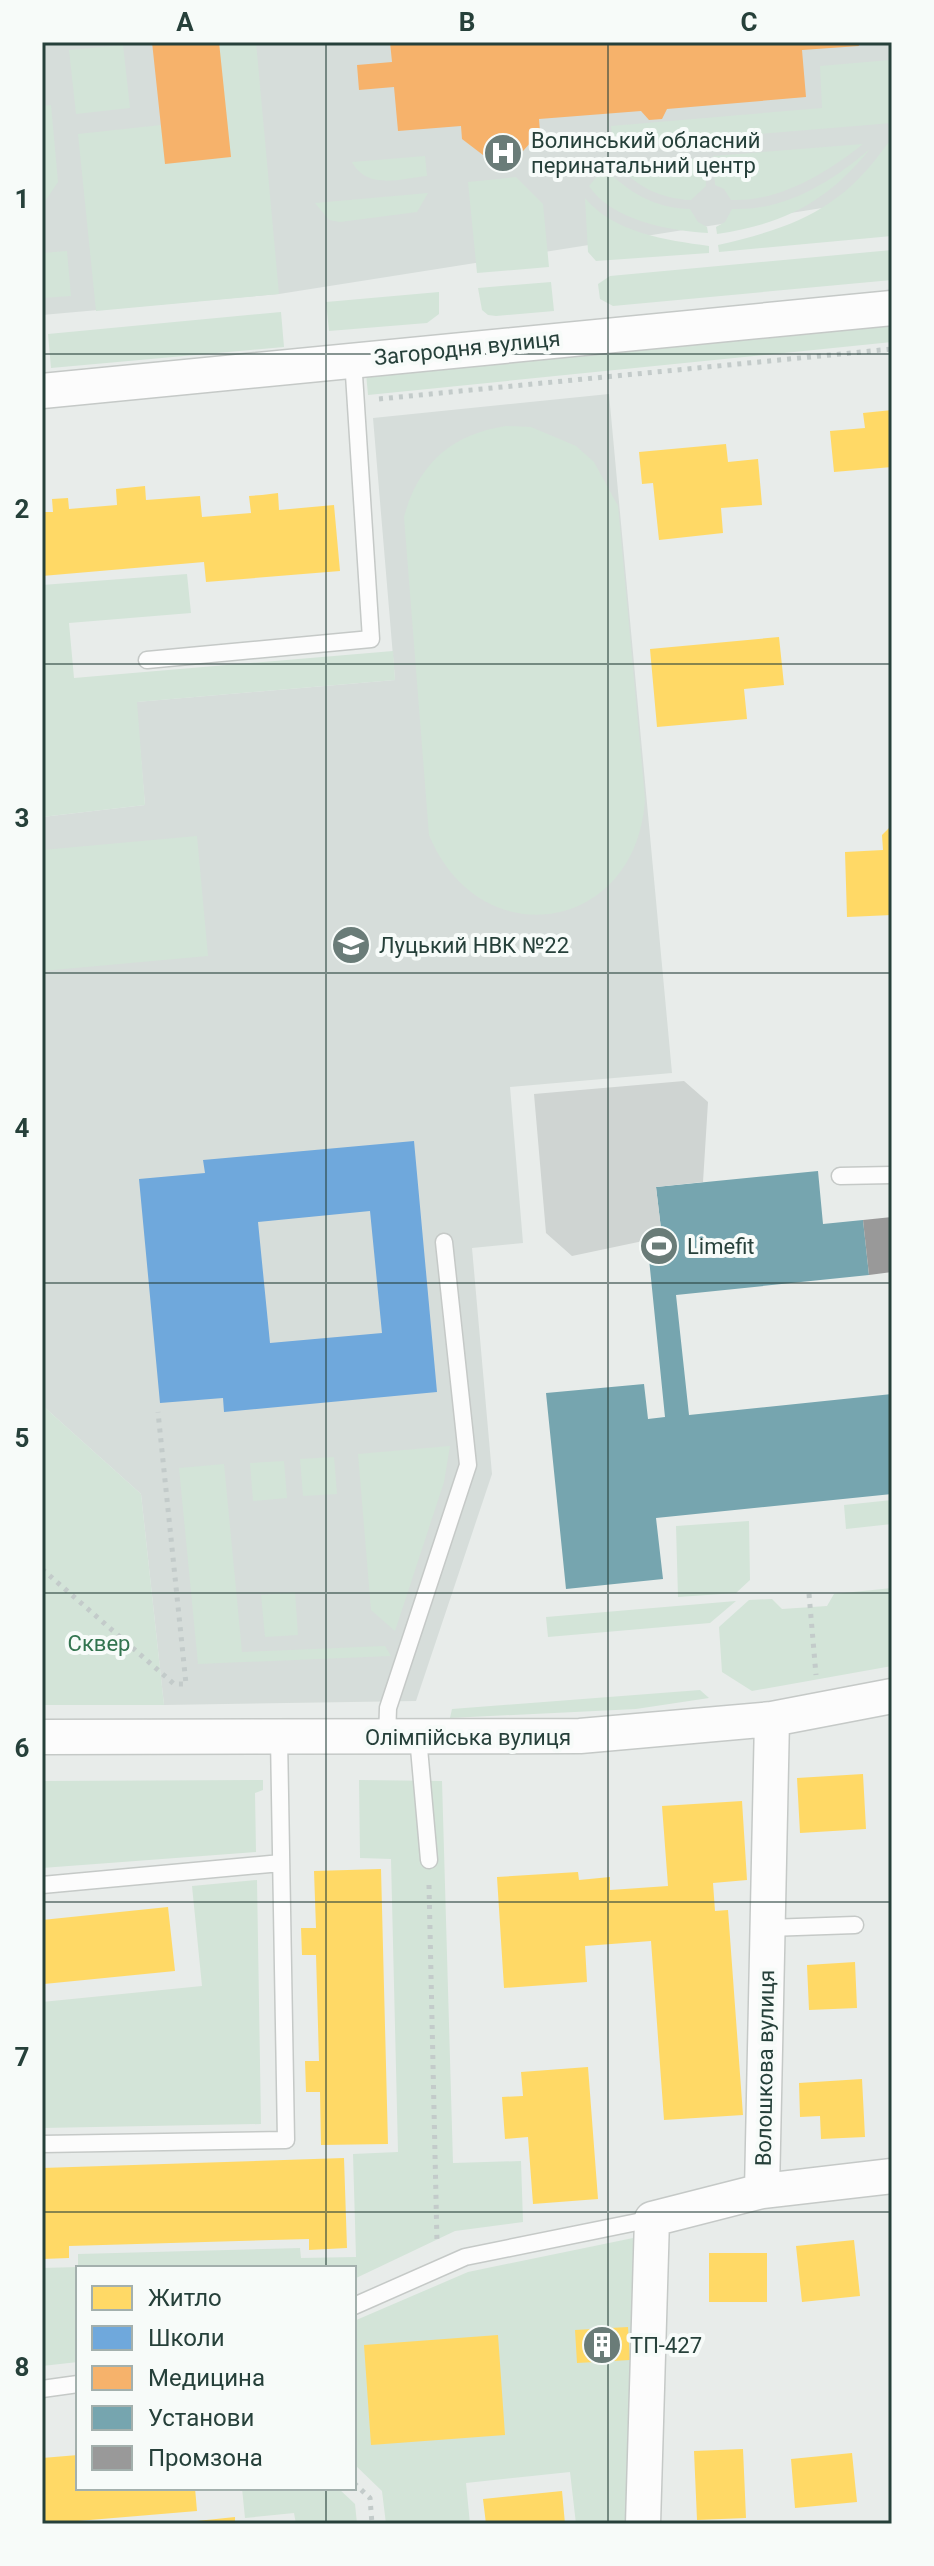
<svg xmlns="http://www.w3.org/2000/svg" width="934" height="2566" font-family="Roboto,sans-serif">
<style>
.built{fill:#d6ddda}
.green{fill:#d3e4d8}
.homes{fill:#ffd966}
.schools{fill:#6fa8dc;fill-rule:evenodd}
.health{fill:#f6b26b}
.public{fill:#76a5af}
.industry{fill:#999}
.building{fill:#cfd4d2}
.lines{fill:none;stroke-linecap:round;stroke-linejoin:round}
.lane-casing{stroke:#c5c9c7;stroke-width:19}
.street-casing{stroke:#c5c9c7;stroke-width:37}
.path{stroke:#c3cbca;stroke-width:5;stroke-dasharray:4 6;stroke-linecap:butt}
.lane{stroke:#fcfcfc;stroke-width:16}
.street{stroke:#fcfcfc;stroke-width:34}
.grid{fill:none;stroke:#26403a;stroke-width:2;stroke-opacity:0.55}
.labels{text-anchor:middle;dominant-baseline:central;stroke-width:8;stroke-linejoin:round;paint-order:stroke}
.poi-label{font-size:22px;fill:#26403a;stroke:#f7fbf9;text-anchor:start}
.street-label{font-size:22px;fill:#26403a;stroke:#f7fbf9}
.park-label{font-size:22px;fill:#32744f;stroke:#f7fbf9}
.neatline{fill:none;stroke:#26403a;stroke-width:3}
.grid-label{font-size:26px;text-anchor:middle;font-weight:bold;fill:#26403a}
</style>
<rect width="100%" height="100%" fill="#e8ecea"/>
<path class="built" d="M42 42H892V197L279 294 42 315Z
M609 394 672 1073 510 1087 523 1243 472 1248 492 1474 416 1701 164 1705 141 1494 42 1405V817L145 805 136 702 395 680 373 418Z"/>
<path class="green" d="M219 42H256L279 294 96 311 78 134 161 125Z
M123 45 130 108 76 114 69 50Z
M890 60 892 123 613 146 611 126 822 108 820 66Z
M51 105 58 182 42 206V106Z
M888 143H892V236L719 252 718 245C795 227 841 210 888 143Z
M863 144C827 173 779 202 731 200L724 189 715 185 713 156Z
M870 149C827 202 784 224 717 234L716 227 725 222 732 209C785 211 830 183 870 149Z
M425 156 427 176C400 179 367 190 352 162Z
M705 158 706 186 691 200C661 199 638 187 617 165Z
M604 168C630 193 654 208 690 209L698 222 707 227 708 233C669 231 611 220 589 186Z
M516 177 543 204 549 267 477 273 468 182Z
M428 193 417 212 340 222 329 220 315 203Z
M585 198C614 233 666 240 709 246V253L596 261 588 252Z
M892 250V280L613 306 600 299 598 284 610 276Z
M67 251 71 296 42 298V253Z
M551 282 554 311 496 316 488 315 482 310 478 288Z
M439 292V314L427 323 329 331 326 302Z
M281 312 284 347 51 368 48 334Z
M892 320V342L368 395 366 373Z
M506 426 531 427 576 446 594 462 618 506 645 799C637 933 480 958 429 835L404 517C418 464 452 434 506 426Z
M187 574 191 613 69 623 74 678 393 651 395 680 137 702 145 805 42 817V585Z
M197 836 208 956 42 971V850Z
M42 1405 141 1494 164 1705H42Z
M450 1446 444 1482 395 1631 371 1610 358 1454Z
M334 1457 337 1494 303 1496 300 1459Z
M284 1461 287 1498 253 1501 250 1463Z
M224 1464 242 1652 385 1646 391 1656 198 1664 179 1468Z
M892 1500V1524L846 1529 844 1505Z
M749 1521 750 1580 736 1593 678 1597 676 1526Z
M892 1588V1666L752 1691 722 1672 719 1627 749 1600 772 1599 782 1609 827 1606 834 1594Z
M295 1592 298 1635 265 1637 261 1595Z
M736 1601 710 1623 548 1637 546 1617Z
M700 1690 709 1698 636 1709 450 1718 452 1709Z
M263 1780V1790L255 1793 256 1852 42 1868V1781Z
M359 1780 442 1781 453 2163 521 2161 523 2222 455 2231 354 2279V2268H78V2362L42 2366V2268L78 2267V2254L300 2248 301 2258 356 2257 353 2154 398 2152 391 1859 360 1858Z
M257 1880 261 2124 42 2128V2002L202 1986 192 1886Z
M638 2237 629 2524H576L570 2472 466 2483 470 2524H386L382 2491 354 2464V2321L468 2272Z
M242 2488H338L355 2504 357 2524H296L294 2513 245 2518Z"/>
<path class="homes" d="M892 410V467L834 472 830 431 865 428 863 413Z
M726 444 728 462 758 459 762 505 721 508 723 533 659 540 653 483 642 484 639 452Z
M145 486 146 500 200 496 202 517 251 513 249 496 262 495 278 493 279 510 334 505 340 571 206 582 204 562 42 576V512H53L52 499 68 498 69 509 117 505 116 489Z
M779 637 784 685 744 689 747 719 657 727 650 649Z
M892 825V915L847 917 845 852 883 850 882 835Z
M863 1774 866 1829 800 1833 797 1778Z
M742 1801 747 1880 713 1883 715 1911 728 1910 743 2115 664 2120 651 1941 585 1946 587 1982 504 1988 497 1877 578 1872 579 1880 610 1877V1890L668 1886 662 1806Z
M381 1869 388 2144 321 2145 320 2092H306L305 2061H319L316 1955H302L301 1928H316L314 1871Z
M168 1907 175 1971 44 1984 42 1920Z
M855 1962 857 2008 809 2010 807 1965Z
M588 2067 598 2199 533 2204 528 2137 505 2139 502 2097 523 2096 521 2072Z
M862 2079 865 2137 821 2139 820 2116 800 2117 799 2083Z
M344 2158 347 2248 309 2250V2239L69 2246V2258L42 2259V2168Z
M854 2240 860 2296 802 2302 796 2246Z
M709 2253H767V2302H709Z
M628 2327 630 2360 577 2363 575 2330Z
M498 2335 505 2435 371 2445 364 2345Z
M743 2449 746 2518 697 2520 694 2451Z
M852 2453 857 2502 795 2508 791 2459Z
M78 2455V2488H195L197 2511 42 2524V2458Z
M562 2491 565 2524H486L483 2499Z
M235 2517V2524H197V2521Z"/>
<path class="schools" d="M414 1141 437 1392 224 1412 223 1398 160 1403 139 1179 205 1173 203 1160ZM370 1211 382 1333 270 1343 258 1222Z"/>
<path class="health" d="M152 42H219L231 157 165 164Z
M390 42H858L859 46 802 50 806 97 667 109 662 119 649 120 641 111 539 119 540 132 523 151 483 155 462 139 461 126 398 131 394 87 359 90 357 65 392 62Z"/>
<path class="public" d="M818 1171 823 1224 863 1220 869 1275 676 1295 689 1415 892 1394V1494L656 1518 663 1579 566 1589 546 1393 644 1384 648 1419 665 1417 647 1239 662 1237 656 1187Z"/>
<path class="industry" d="M892 1217V1272L869 1275 863 1220Z"/>
<path class="building" d="M684 1081 708 1102 703 1182 656 1187 662 1237 572 1256 546 1233 534 1094Z"/>
<g class="lines">
<defs>
<path id="lane" d="M147 660 371 639 353 359
M840 1176 892 1175
M418 1737 429 1860
M387 1738 388 1708 468 1465 444 1242
M42 1885 281 1863
M768 1928 855 1925
M42 2144 286 2140 279 1737
M354 2306 465 2257 652 2219
M42 2389 78 2384"/>
<path id="street" d="M42 391 892 308
M42 1737 580 1736 772 1719 892 1696
M762 2191 892 2176
M643 2524 652 2219 762 2191 772 1719"/>
</defs>
<use href="#lane" class="lane-casing"/>
<use href="#street" class="street-casing"/>
<path class="path" d="M379 399 892 349
M42 1569 174 1684H186L158 1412
M809 1594 816 1675
M429 1885 437 2243
M354 2483 370 2498 372 2524"/>
<use href="#lane" class="lane"/>
<use href="#street" class="street"/>
</g>
<path class="grid" d="M326 42V2268M608 42V2524M42 354H892M42 664H892M42 973H892M42 1283H892M42 1593H892M42 1902H892M42 2212H892M326 2488V2524"/>
<defs>
<symbol id="hospital-disc" viewBox="-11 -11 22 22"><circle r="9.5" fill="#6a7c78" stroke="#f7fbf9"/><path d="M-5-5h3v3.5h4V-5h3V5h-3V1.5h-4V5h-3Z" fill="#fff"/></symbol>
<symbol id="school-disc" viewBox="-11 -11 22 22"><circle r="9.5" fill="#6a7c78" stroke="#f7fbf9"/><path d="M0-5L7-2L0 1L-7-2ZM-4 1L0 2.5L4 1V4Q0 6-4 4Z" fill="#fff"/></symbol>
<symbol id="stadium-disc" viewBox="-11 -11 22 22"><circle r="9.5" fill="#6a7c78" stroke="#f7fbf9"/><path d="M0-5a6.5 5 0 1 0 0 10a6.5 5 0 1 0 0-10ZM-3.5-1.8h7v3.6h-7Z" fill="#fff"/></symbol>
<symbol id="building-disc" viewBox="-11 -11 22 22"><circle r="9.5" fill="#6a7c78" stroke="#f7fbf9"/><path d="M-4-6H4V6H1V3H-1V6H-4ZM-2.5-4.3h1.7v1.8h-1.7ZM.8-4.3h1.7v1.8H.8ZM-2.5-1h1.7V.8h-1.7ZM.8-1h1.7V.8H.8Z" fill="#fff"/></symbol>
</defs>
<g fill-rule="evenodd">
<use href="#hospital-disc" x="481" y="131" width="44" height="44"/>
<use href="#school-disc" x="329" y="923" width="44" height="44"/>
<use href="#stadium-disc" x="637" y="1224" width="44" height="44"/>
<use href="#building-disc" x="580" y="2323" width="44" height="44"/>
</g>
<g class="labels">
<g class="poi-label">
<text x="531" y="140">Волинський обласний<tspan x="531" dy="25">перинатальний центр</tspan></text>
<text x="379" y="945">Луцький НВК №22</text>
<text x="687" y="1246">Limefit</text>
<text x="630" y="2345">ТП-427</text>
</g>
<g class="street-label">
<text transform="translate(467 348) rotate(-6)">Загородня вулиця</text>
<text x="468" y="1737">Олімпійська вулиця</text>
<text transform="translate(765 2068) rotate(-89)">Волошкова вулиця</text>
</g>
<g class="park-label">
<text x="99" y="1643">Сквер</text>
</g>
</g>
<rect width="934" height="2566" fill="none" stroke="#f7fbf9" stroke-width="88"/>
<rect x="76" y="2266" width="280" height="224" fill="#f7fbf9" stroke="#a3b0ad" stroke-width="2"/>
<rect x="92" y="2286" width="40" height="24" fill="#ffd966" stroke="#a3b0ad" stroke-width="2"/>
<text x="148" y="2306" font-size="24" fill="#26403a">Житло</text>
<rect x="92" y="2326" width="40" height="24" fill="#6fa8dc" stroke="#a3b0ad" stroke-width="2"/>
<text x="148" y="2346" font-size="24" fill="#26403a">Школи</text>
<rect x="92" y="2366" width="40" height="24" fill="#f6b26b" stroke="#a3b0ad" stroke-width="2"/>
<text x="148" y="2386" font-size="24" fill="#26403a">Медицина</text>
<rect x="92" y="2406" width="40" height="24" fill="#76a5af" stroke="#a3b0ad" stroke-width="2"/>
<text x="148" y="2426" font-size="24" fill="#26403a">Установи</text>
<rect x="92" y="2446" width="40" height="24" fill="#999999" stroke="#a3b0ad" stroke-width="2"/>
<text x="148" y="2466" font-size="24" fill="#26403a">Промзона</text>
<rect x="44" y="44" width="846" height="2478" class="neatline"/>
<g class="grid-label">
<text x="185" y="31">A</text>
<text x="467" y="31">B</text>
<text x="749" y="31">C</text>
<text x="22" y="208">1</text>
<text x="22" y="518">2</text>
<text x="22" y="827">3</text>
<text x="22" y="1137">4</text>
<text x="22" y="1447">5</text>
<text x="22" y="1757">6</text>
<text x="22" y="2066">7</text>
<text x="22" y="2376">8</text>
</g>
</svg>
